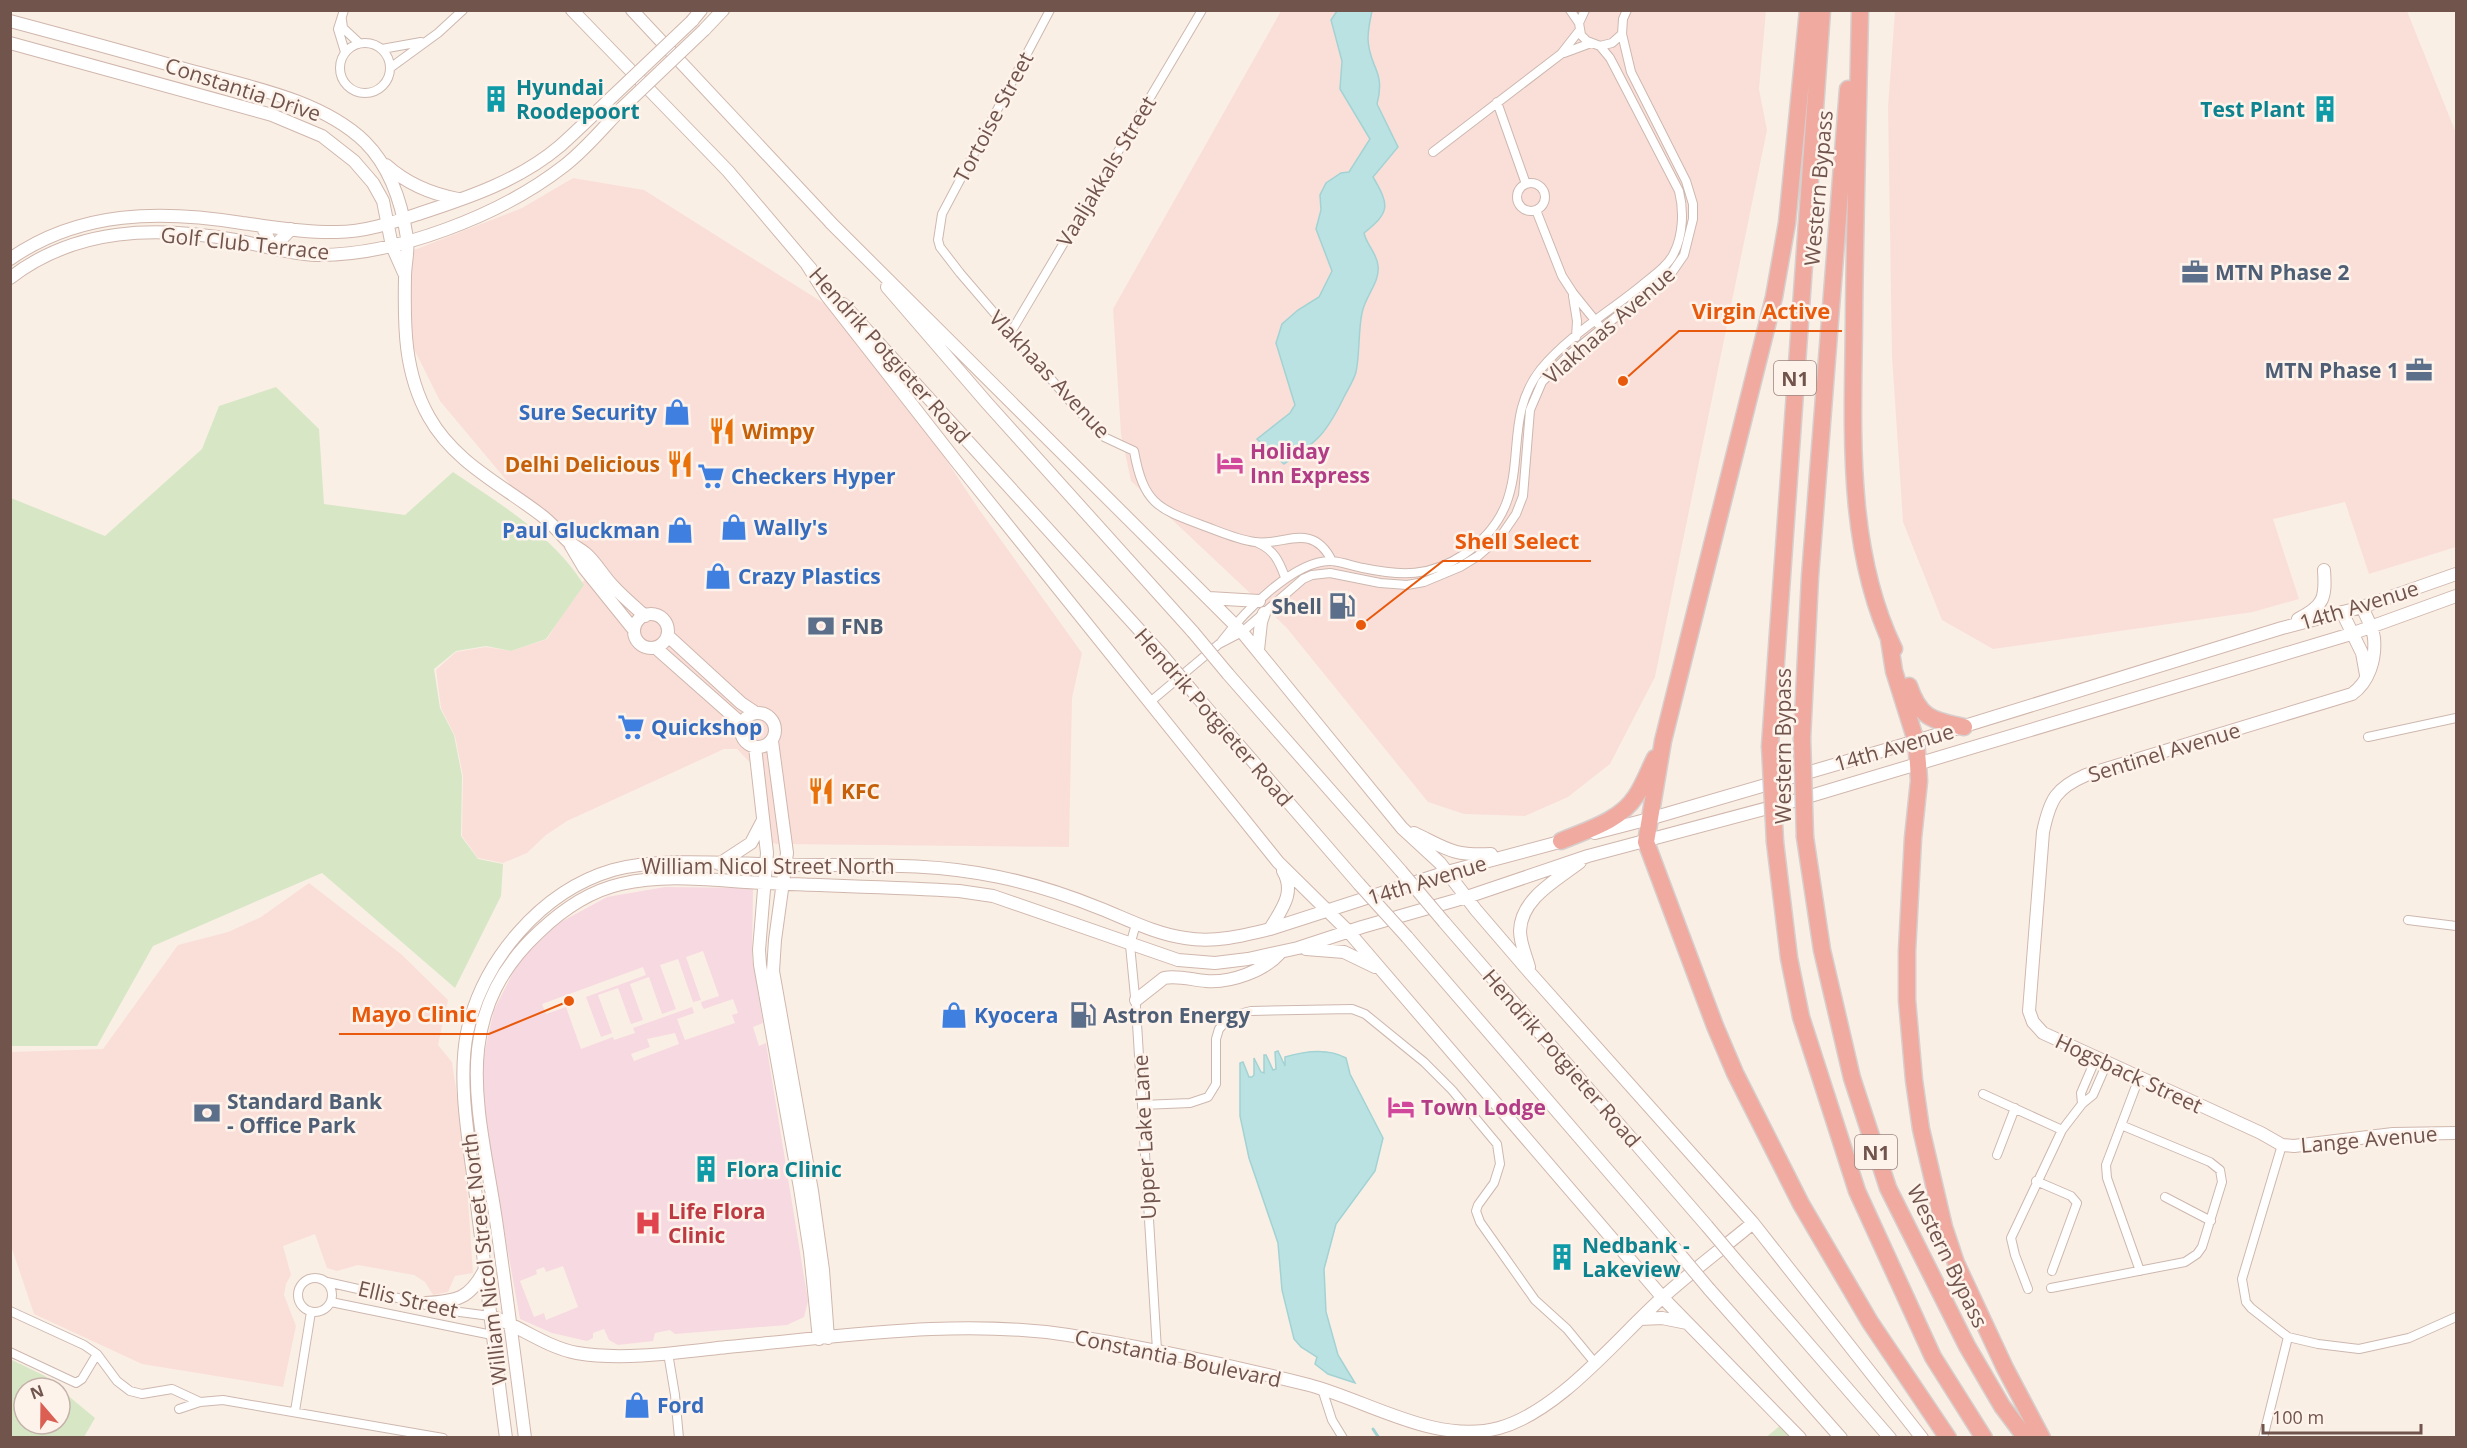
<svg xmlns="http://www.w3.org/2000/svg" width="2467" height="1448" font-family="'Open Sans',sans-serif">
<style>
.commercial{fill:#fadfd9}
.medical{fill:#f7d9e1;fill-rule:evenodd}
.green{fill:#d7e7c5}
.water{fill:#bbe2e2;stroke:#a2d2d3;stroke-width:1.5}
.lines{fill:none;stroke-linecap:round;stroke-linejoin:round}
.stream{stroke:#a2d2d3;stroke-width:3}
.street-casing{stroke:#cdb8af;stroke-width:10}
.secondary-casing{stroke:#d0b7ad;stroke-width:14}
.highway-casing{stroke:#d7cfcd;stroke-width:19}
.street{stroke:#fff;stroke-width:8}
.secondary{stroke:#fff;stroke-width:12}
.highway{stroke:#f0aaa0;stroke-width:16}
.secondary-bridge-casing{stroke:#d0b7ad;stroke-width:14;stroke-linecap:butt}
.highway-bridge-casing{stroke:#d7cfcd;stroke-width:19;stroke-linecap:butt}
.secondary-bridge{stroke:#fff;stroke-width:12}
.highway-bridge{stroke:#f0aaa0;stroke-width:16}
.labels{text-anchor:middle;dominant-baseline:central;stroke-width:5;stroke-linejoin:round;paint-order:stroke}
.shield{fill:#fdf3eb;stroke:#9b847c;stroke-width:1.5}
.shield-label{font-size:20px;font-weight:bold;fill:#71544c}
.culture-label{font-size:21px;font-weight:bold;fill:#0d838f;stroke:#fdf3eb;text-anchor:start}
.street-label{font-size:21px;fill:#71544c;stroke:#fdf3eb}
.service-label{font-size:21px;font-weight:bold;fill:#4e5e75;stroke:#fdf3eb;text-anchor:start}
.shop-label{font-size:21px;font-weight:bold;fill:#366cbe;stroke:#fdf3eb;text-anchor:start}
.food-label{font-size:21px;font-weight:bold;fill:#c56008;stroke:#fdf3eb;text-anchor:start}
.hotel-label{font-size:21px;font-weight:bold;fill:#b23c85;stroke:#fdf3eb;text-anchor:start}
.health-label{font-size:21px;font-weight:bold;fill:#be3a42;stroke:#fdf3eb;text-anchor:start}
.leader{fill:none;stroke:#e8590c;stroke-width:2}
.callout-dot{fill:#e8590c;stroke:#fdf3eb;stroke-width:2}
.callout-label{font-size:22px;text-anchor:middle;font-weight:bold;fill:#e8590c;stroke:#fdf3eb;stroke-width:5;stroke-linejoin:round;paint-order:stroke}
</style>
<rect width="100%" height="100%" fill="#faefe5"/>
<path class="commercial" d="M1281 11H1766L1759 89 1767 130 1655 677 1610 764 1568 797 1525 816 1464 814 1428 802 1286 627 1131 481 1121 434 1113 309Z
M1895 11H2407L2456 133V547L2369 574 2345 502 2273 519 2299 599 2253 612 1993 649 1942 620 1903 522 1892 356 1888 107Z
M573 178 644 190 833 309 898 387 978 508 1082 653 1072 698 1069 847 777 844 761 841 756 769 737 749H724L567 821 546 835 527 853 503 863 478 858 462 836 463 776 455 736 441 708 436 670 456 652 486 647 511 651 547 639 591 569 565 550 440 401 406 333 414 250 522 208Z
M309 883 401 954 448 1000 438 1045 452 1062 464 1143 473 1273 455 1276 448 1292 433 1295 425 1282 414 1275 358 1265 337 1271 327 1268 315 1234 283 1246 291 1275 286 1284 284 1295 296 1326 283 1387 142 1364 34 1314 11 1246 10 1052 103 1049 178 945 228 932 261 917Z"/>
<path class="medical" d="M665 887 753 888 752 957 763 1023 753 1027 759 1046 766 1043 808 1301 804 1317 787 1325 675 1334 670 1330 655 1333 653 1341 618 1345 609 1340 604 1329 593 1333V1338L587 1341 552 1333 520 1319 484 1117 481 1068 494 1010 519 961 559 923 607 897ZM703 951 719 996 701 1002 702 1006 704 1009 733 999 738 1013 732 1015 735 1023 685 1040 677 1019 694 1013 692 1007 633 1028 635 1033 614 1040 613 1037 581 1049 566 1007 546 1014 542 1004 643 967 646 975 586 997 601 1037 612 1033 598 995 618 988 631 1024 643 1020 630 984 649 977 662 1014 676 1009 660 965 678 959 693 1002 701 1000 686 957ZM675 1033 679 1044 634 1061 631 1054 650 1047 647 1039ZM563 1266 578 1307 546 1320 544 1313 534 1317 520 1281 537 1274 536 1270 544 1267 546 1272Z"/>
<path class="green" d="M276 387 319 429 324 504 405 515 453 472C500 504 553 535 584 585L546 639 511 651 486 646 456 651 434 669 440 708 454 735 462 776 461 836 478 859 503 864 501 896 455 988 322 873 153 946 97 1046H11V498L105 536 202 449 219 406Z
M10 1359 45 1376 59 1388H24V1424H60V1389L95 1418 84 1437H11Z
M1782 1424 1795 1438H1765Z"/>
<path class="water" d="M1337 11H1372C1370 20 1368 30 1368 39 1369 68 1386 70 1377 104L1398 147 1373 177C1390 206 1390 212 1364 233 1367 246 1377 253 1378 266 1380 283 1365 296 1362 313 1358 332 1360 353 1356 372 1354 380 1348 389 1344 397 1326 434 1318 441 1284 464L1257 439 1290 413 1295 405 1276 343 1282 324 1298 310 1319 297 1332 271 1316 229 1321 210 1320 195 1326 183 1341 173 1349 172 1370 139 1340 89 1342 61 1331 20Z
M1278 1051 1285 1066V1057C1305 1051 1328 1048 1346 1058L1350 1074 1383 1138 1375 1171 1336 1224 1324 1269 1326 1312 1338 1355 1355 1383 1328 1374 1315 1364 1317 1357 1301 1347 1294 1339 1282 1290 1278 1243 1249 1158 1240 1116V1063L1243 1062 1249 1077H1252L1254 1075V1058L1261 1072 1264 1073V1055H1266L1273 1070 1276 1069 1275 1052Z"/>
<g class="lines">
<path class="stream" d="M1373 1429 1379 1438"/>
<defs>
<path id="street" d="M344 10 338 29 345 52
M1050 10 942 214 938 240 940 247 960 273 1075 407 1104 437 1134 451C1144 506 1159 509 1207 527 1223 533 1239 540 1255 542 1282 547 1312 520 1332 561
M1570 10 1579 23
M342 20 343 28 359 43
M340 68a25 25 0 1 1 50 0a25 25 0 1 1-50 0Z
M1600 46 1612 43 1622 34
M382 49 421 42
M1564 53 1591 43
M390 68 438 33 463 10
M1497 102 1526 184
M1433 152 1561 54 1579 31
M1517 197a14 14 0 1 1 28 0a14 14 0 1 1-28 0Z
M1536 210 1562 276 1573 293 1598 324
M1573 296 1577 321 1576 337
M1011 332 1202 10
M1258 543C1274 550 1279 561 1285 577
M1222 641C1243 613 1295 559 1332 561 1342 562 1353 566 1363 568 1401 576 1430 577 1463 555 1545 499 1493 429 1541 369 1568 336 1609 312 1642 285 1653 276 1668 266 1674 253 1683 235 1684 211 1679 191L1610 58 1600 46 1587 41 1581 35 1579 23 1585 10
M1150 702 1219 644 1242 632 1303 579 1312 575 1330 573 1380 583 1407 585 1424 582 1460 567 1478 556 1501 536 1516 514 1523 496 1530 410 1542 382 1569 355 1673 271 1684 255 1693 219V204L1686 181 1631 72 1622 34 1623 19 1627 10
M2368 737 2456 718
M2408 920 2456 926
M1136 924 1130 945 1136 1007 1157 1350
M2139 1078 2106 1165 2107 1178 2140 1271
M1983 1094 2062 1130
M2082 1104 2081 1093 2096 1058
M1142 1105 1190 1103 1208 1097 1216 1084V1039L1219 1029 1231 1016 1251 1011 1352 1009 1365 1014 1424 1062 1452 1090 1497 1144 1500 1164 1494 1183 1478 1205 1476 1211 1480 1222 1535 1300 1567 1329 1595 1363
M2282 1145 2242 1279 2246 1302 2251 1308 2288 1337 2318 1344 2359 1349 2409 1338 2456 1317
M1997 1155 2015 1108
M2036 1181 2071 1196 2077 1203 2052 1271
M2165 1197 2211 1221
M298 1295a17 17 0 1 1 34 0a17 17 0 1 1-34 0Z
M327 1282 460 1312 490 1316
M2051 1288 2185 1262 2197 1254 2202 1247 2222 1182 2220 1170 2210 1162 2121 1125
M2028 1289 2015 1255 2011 1238 2062 1130 2082 1104 2093 1095 2107 1063
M331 1302 492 1335
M10 1311 84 1345 97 1354 117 1381 130 1391 142 1394 172 1389 200 1402
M10 1352 76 1383 82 1379 97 1354
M668 1353 675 1395 679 1438
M1322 1389 1332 1420 1343 1438
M179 1409 200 1402 223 1400 443 1438
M295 1411 311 1312
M2263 1438 2288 1337"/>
<path id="secondary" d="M572 10 728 171 811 269
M632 10 834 226
M10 21C70 37 129 53 188 70 245 86 321 99 365 142 390 167 402 204 407 238 409 250 405 264 405 277 404 326 404 373 429 417 454 462 502 485 541 515 552 523 559 533 569 542 574 546 580 549 585 553 596 562 603 576 613 586 623 597 634 606 645 616
M692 21 701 10
M704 30 723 10
M10 43 272 115 322 136 354 161 373 183 383 201 392 246 404 273
M386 165C406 183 432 194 458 199
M830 222 1242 632 1402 828 1440 863 1476 910 1531 974 1753 1223 1922 1438
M262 226 273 248 291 229
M10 259C80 210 162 210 242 223 273 227 306 233 337 232 366 232 394 222 421 213 470 197 520 180 560 146 578 130 595 113 613 96
M806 263 827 296 956 461 1278 862 1348 931 1663 1298 1800 1438
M10 278C76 227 157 226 235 240 261 245 289 254 316 255 396 256 501 215 564 166 585 150 603 128 622 108
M887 287 987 403 1193 632
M843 304 1163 656
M571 546 584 568 634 630
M1209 598 1259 601
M2362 607C2366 616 2373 628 2374 638 2376 659 2369 682 2352 694L2086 775C2056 788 2050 799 2043 832L2029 1011 2033 1022 2043 1033 2261 1133 2282 1145 2294 1146 2393 1134 2456 1133
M2342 612 2362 653 2366 675
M634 631a17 17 0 1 1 34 0a17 17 0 1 1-34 0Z
M2298 619C2324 606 2326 598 2324 570
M668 636 741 703 756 713
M656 648 742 724
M1258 650 1261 622 1264 613
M1228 674 1401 871
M1199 699 1359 884
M741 730a17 17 0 1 1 34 0a17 17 0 1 1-34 0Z
M772 741 787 853 775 940 773 971 812 1191 823 1270 828 1338
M755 747 767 853 759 950 760 965 800 1188 810 1252 819 1339
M1414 833C1447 849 1453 856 1491 854
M1595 833 1649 819 1916 741 2282 628 2362 607 2456 574
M719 864 751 843 763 820
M1444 922 1707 1226
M1270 929C1281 910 1296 893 1283 871
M1407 937 1678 1252
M1306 949 1344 952 1375 967
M1529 967C1526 956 1520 943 1520 931 1521 898 1557 880 1580 862
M1136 1000 1164 978C1177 975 1193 980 1206 981 1231 983 1264 971 1280 953
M1739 1264 1890 1438
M1709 1289 1841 1438
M426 1303C457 1301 470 1299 485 1269
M490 1316C521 1326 545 1347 577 1353 623 1361 682 1352 727 1347 840 1337 955 1318 1068 1335 1149 1348 1229 1365 1309 1385 1369 1401 1436 1445 1499 1428 1560 1411 1617 1338 1663 1297 1692 1271 1723 1248 1753 1223
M1640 1319 1662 1318 1687 1323
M506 1438C495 1357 486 1277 476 1197 470 1147 457 1083 467 1033 482 961 541 891 613 870 659 858 717 863 764 864 842 867 922 860 999 877 1033 884 1067 895 1099 908 1127 919 1155 934 1185 938 1214 943 1242 936 1270 929L1447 872 1567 840
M525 1438C516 1367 507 1297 497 1227 482 1118 444 1020 539 932 562 910 590 891 621 884 668 873 718 881 766 883 830 886 895 887 959 891L993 896 1178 960 1215 963 1248 959 1298 948 1362 927 1467 897 1588 856 1787 803 2351 634 2456 596"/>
<path id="highway" d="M1808 10 1787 223 1774 297 1663 741 1646 842 1715 1026 1735 1073 1801 1204 1870 1322 1948 1438
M1860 10C1858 113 1855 216 1854 319 1853 428 1845 548 1894 649
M1889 639 1894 671 1916 741 1918 764 1919 781 1913 838 1907 951V1000L1914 1080 1921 1129 1944 1227 1956 1263 2005 1368 2042 1438
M1909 686C1920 719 1933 720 1964 727
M1802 738 1810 577 1848 89
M1770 746 1822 10
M1805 837 1822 950 1852 1078 1888 1188 1967 1346 2002 1406 2026 1438
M1561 841C1587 830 1620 821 1636 796 1644 784 1649 770 1655 758
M1775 842 1789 958 1801 1017 1857 1191 1933 1357 1984 1438"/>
</defs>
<use href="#street" class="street-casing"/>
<use href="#secondary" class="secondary-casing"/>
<use href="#highway" class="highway-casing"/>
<use href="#street" class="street"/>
<use href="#secondary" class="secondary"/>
<use href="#highway" class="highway"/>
<defs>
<path id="secondary-bridge" d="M613 96 692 21
M622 108 704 30
M1193 632 1228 674
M1163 656 1199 699
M1401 871 1444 922
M1359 884 1407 937
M1707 1226 1739 1264
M1678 1252 1709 1289"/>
<path id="highway-bridge" d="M1802 738 1805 837
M1770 746 1775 842"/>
</defs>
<use href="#secondary-bridge" class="secondary-bridge-casing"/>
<use href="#highway-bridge" class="highway-bridge-casing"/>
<use href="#secondary-bridge" class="secondary-bridge"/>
<use href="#highway-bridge" class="highway-bridge"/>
</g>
<defs>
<symbol id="building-bare" viewBox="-9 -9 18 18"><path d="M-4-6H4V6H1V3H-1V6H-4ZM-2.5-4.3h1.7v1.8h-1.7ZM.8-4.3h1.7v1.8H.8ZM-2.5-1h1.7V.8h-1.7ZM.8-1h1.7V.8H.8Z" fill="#0f9aa8" stroke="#fdf3eb" stroke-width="2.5" paint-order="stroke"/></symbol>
<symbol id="office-bare" viewBox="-9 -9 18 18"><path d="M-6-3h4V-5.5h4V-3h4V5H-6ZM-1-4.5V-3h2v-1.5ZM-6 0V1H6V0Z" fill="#5c6f8a" stroke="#fdf3eb" stroke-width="2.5" paint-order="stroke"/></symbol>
<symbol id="shop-bare" viewBox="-9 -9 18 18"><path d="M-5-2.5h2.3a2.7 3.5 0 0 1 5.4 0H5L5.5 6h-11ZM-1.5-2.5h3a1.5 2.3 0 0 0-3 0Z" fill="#3f7fe0" stroke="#fdf3eb" stroke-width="2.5" paint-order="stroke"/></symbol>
<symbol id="restaurant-bare" viewBox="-9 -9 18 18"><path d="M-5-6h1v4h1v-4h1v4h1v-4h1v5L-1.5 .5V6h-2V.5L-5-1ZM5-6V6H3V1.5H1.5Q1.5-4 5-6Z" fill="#e8710a" stroke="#fdf3eb" stroke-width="2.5" paint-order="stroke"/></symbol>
<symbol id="hotel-bare" viewBox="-9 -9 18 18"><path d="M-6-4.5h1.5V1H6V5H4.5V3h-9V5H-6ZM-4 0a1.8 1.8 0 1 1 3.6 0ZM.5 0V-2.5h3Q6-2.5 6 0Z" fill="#d1479c" stroke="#fdf3eb" stroke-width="2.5" paint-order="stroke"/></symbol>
<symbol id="supermarket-bare" viewBox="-9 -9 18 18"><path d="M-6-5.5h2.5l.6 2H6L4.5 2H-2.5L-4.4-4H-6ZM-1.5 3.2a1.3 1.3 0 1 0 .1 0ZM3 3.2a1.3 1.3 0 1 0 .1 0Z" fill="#3f7fe0" stroke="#fdf3eb" stroke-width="2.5" paint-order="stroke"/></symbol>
<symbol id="fuel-bare" viewBox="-9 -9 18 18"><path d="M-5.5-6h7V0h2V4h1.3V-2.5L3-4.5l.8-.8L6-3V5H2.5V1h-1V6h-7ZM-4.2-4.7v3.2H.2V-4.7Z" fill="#5c6f8a" stroke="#fdf3eb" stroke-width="2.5" paint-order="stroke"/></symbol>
<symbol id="bank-bare" viewBox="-9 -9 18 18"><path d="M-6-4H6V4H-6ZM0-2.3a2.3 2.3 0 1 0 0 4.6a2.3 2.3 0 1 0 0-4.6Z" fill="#5c6f8a" stroke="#fdf3eb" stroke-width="2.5" paint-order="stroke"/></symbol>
<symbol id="hospital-bare" viewBox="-9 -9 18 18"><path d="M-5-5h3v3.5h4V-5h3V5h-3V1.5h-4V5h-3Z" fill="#e0444e" stroke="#fdf3eb" stroke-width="2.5" paint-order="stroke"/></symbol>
</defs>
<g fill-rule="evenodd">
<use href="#building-bare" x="477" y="80" width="38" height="38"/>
<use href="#building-bare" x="2306" y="90" width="38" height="38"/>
<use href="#office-bare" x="2176" y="253" width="38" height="38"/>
<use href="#office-bare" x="2400" y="351" width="38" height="38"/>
<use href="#shop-bare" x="658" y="393" width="38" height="38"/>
<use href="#restaurant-bare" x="703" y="412" width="38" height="38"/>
<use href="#hotel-bare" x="1211" y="444" width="38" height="38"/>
<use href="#restaurant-bare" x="661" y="445" width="38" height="38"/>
<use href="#supermarket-bare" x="692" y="457" width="38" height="38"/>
<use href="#shop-bare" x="715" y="508" width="38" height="38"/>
<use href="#shop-bare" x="661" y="511" width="38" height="38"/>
<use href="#shop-bare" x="699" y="557" width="38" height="38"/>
<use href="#fuel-bare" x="1323" y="587" width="38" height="38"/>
<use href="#bank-bare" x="802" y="607" width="38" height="38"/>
<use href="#supermarket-bare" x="612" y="708" width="38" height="38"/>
<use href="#restaurant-bare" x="802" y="772" width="38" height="38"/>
<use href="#shop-bare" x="935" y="996" width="38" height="38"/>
<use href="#fuel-bare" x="1064" y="996" width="38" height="38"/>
<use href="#hotel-bare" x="1382" y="1088" width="38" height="38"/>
<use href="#bank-bare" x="188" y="1094" width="38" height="38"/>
<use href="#building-bare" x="687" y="1150" width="38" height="38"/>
<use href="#hospital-bare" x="629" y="1204" width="38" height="38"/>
<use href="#building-bare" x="1543" y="1238" width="38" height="38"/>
<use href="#shop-bare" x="618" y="1386" width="38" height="38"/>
</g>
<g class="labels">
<g class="shield">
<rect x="1774" y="361" width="42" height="34" rx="4.5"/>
<rect x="1855" y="1135" width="42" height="34" rx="4.5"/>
</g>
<g class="shield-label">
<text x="1795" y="378">N1</text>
<text x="1876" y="1152">N1</text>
</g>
<g class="culture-label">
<text x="516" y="87">Hyundai<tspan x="516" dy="24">Roodepoort</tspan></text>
<text x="2305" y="109" text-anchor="end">Test Plant</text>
<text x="726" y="1169">Flora Clinic</text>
<text x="1582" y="1245">Nedbank -<tspan x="1582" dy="24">Lakeview</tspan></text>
</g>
<g class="street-label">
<text transform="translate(243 89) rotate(18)">Constantia Drive</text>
<text transform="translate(993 117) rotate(-62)">Tortoise Street</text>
<text transform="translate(1106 171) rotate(-59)">Vaaljakkals Street</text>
<text transform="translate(1818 188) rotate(-85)">Western Bypass</text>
<text transform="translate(245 243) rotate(6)">Golf Club Terrace</text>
<text transform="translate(1609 325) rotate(-41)">Vlakhaas Avenue</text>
<text transform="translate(890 355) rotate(48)">Hendrik Potgieter Road</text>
<text transform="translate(1050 374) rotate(47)">Vlakhaas Avenue</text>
<text transform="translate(2359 605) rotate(-17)">14th Avenue</text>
<text transform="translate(1214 717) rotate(49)">Hendrik Potgieter Road</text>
<text transform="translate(1783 746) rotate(-90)">Western Bypass</text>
<text transform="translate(1894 747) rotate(-16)">14th Avenue</text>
<text transform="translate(2164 752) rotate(-17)">Sentinel Avenue</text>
<text x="768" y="866">William Nicol Street North</text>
<text transform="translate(1427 880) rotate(-17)">14th Avenue</text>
<text transform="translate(1562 1058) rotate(49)">Hendrik Potgieter Road</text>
<text transform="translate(2129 1073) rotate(25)">Hogsback Street</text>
<text transform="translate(1144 1137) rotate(-93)">Upper Lake Lane</text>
<text transform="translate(2369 1139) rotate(-5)">Lange Avenue</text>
<text transform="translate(1948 1256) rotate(64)">Western Bypass</text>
<text transform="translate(484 1259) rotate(-97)">William Nicol Street North</text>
<text transform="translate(408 1299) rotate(13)">Ellis Street</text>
<text transform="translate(1178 1358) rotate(12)">Constantia Boulevard</text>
</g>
<g class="service-label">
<text x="2215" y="272">MTN Phase 2</text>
<text x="2399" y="370" text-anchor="end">MTN Phase 1</text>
<text x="1322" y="606" text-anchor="end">Shell</text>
<text x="841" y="626">FNB</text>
<text x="1103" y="1015">Astron Energy</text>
<text x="227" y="1101">Standard Bank<tspan x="227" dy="24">- Office Park</tspan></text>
</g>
<g class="shop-label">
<text x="657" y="412" text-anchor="end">Sure Security</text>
<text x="731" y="476">Checkers Hyper</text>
<text x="754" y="527">Wally's</text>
<text x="660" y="530" text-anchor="end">Paul Gluckman</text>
<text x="738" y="576">Crazy Plastics</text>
<text x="651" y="727">Quickshop</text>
<text x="974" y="1015">Kyocera</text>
<text x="657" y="1405">Ford</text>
</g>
<g class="food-label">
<text x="742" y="431">Wimpy</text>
<text x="660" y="464" text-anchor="end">Delhi Delicious</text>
<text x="841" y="791">KFC</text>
</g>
<g class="hotel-label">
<text x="1250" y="451">Holiday<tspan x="1250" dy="24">Inn Express</tspan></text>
<text x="1421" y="1107">Town Lodge</text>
</g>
<g class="health-label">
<text x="668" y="1211">Life Flora<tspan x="668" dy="24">Clinic</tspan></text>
</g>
</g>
<path class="leader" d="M1623 381L1679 331H1842M1361 625L1443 561H1591M569 1001L489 1034H339"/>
<g class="callout-dot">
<circle cx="1623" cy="381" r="6"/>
<circle cx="1361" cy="625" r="6"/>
<circle cx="569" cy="1001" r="6"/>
</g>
<g class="callout-label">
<text x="1761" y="319">Virgin Active</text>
<text x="1517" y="549">Shell Select</text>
<text x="414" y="1022">Mayo Clinic</text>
</g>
<rect width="2467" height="1448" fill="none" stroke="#71544c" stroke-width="24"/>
<g transform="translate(42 1406) rotate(340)"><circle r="28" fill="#fdf3eb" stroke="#c5b3ab" stroke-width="1.5"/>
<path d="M0-4.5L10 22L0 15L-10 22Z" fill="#db5f53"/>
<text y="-9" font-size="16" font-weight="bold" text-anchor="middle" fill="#71544c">N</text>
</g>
<path d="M2263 1424v9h158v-9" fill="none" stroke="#71544c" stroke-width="3"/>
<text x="2272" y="1424" font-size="18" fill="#71544c" stroke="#fdf3eb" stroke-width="4.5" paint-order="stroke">100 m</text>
</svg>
